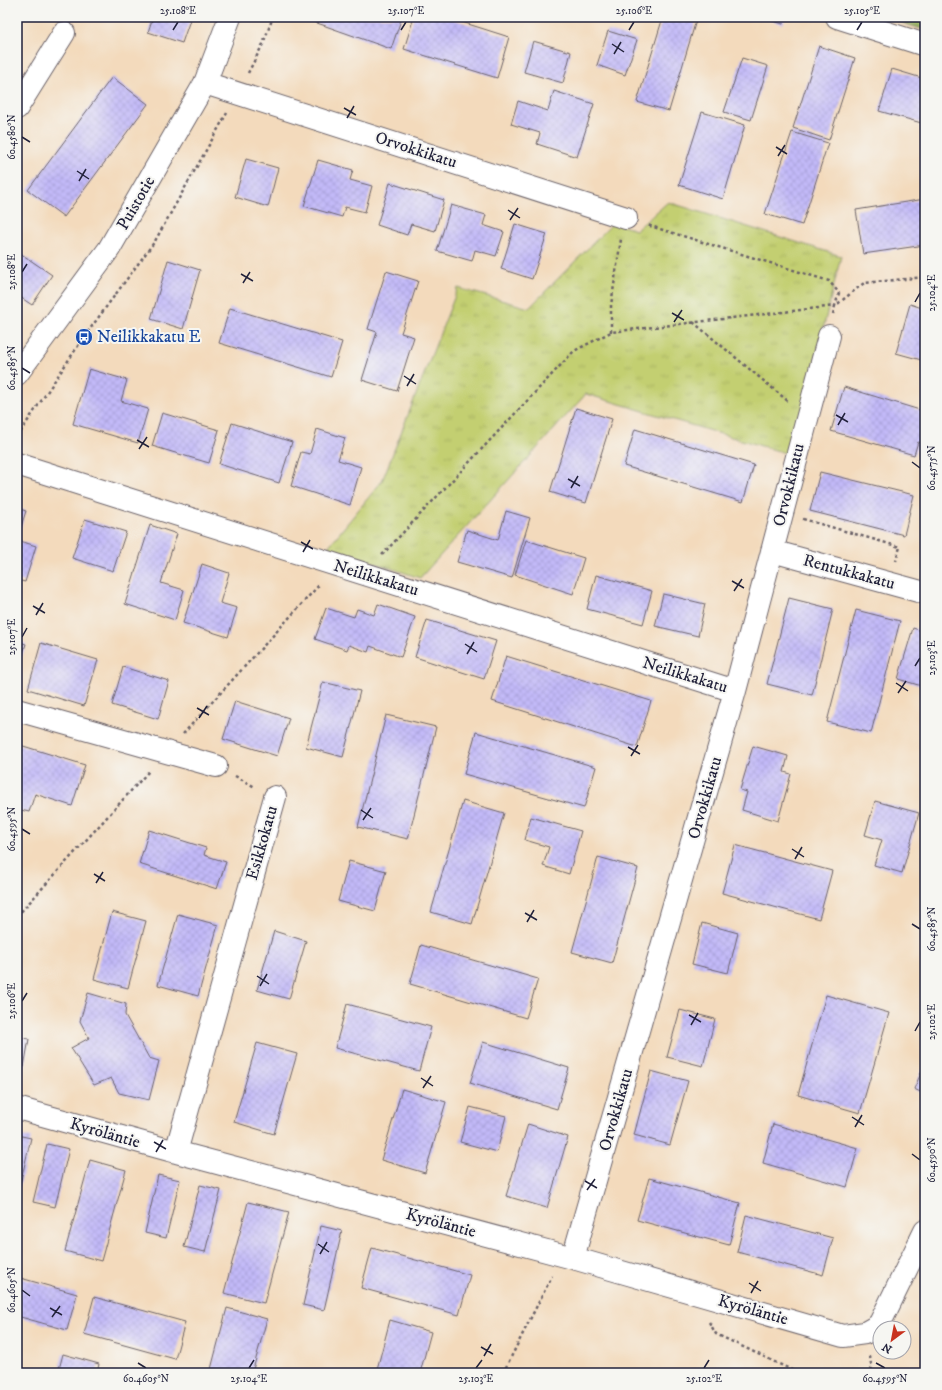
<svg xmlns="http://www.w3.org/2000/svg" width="942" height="1390" font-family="'IM FELL DW Pica',serif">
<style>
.forest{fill:url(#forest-firs);stroke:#5e6a4f}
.park{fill:url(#park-tufts);stroke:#727856}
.building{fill:url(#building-cross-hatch)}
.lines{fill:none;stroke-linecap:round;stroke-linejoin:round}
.minor-casing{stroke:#6b6268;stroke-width:24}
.tertiary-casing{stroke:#6b6268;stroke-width:24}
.path{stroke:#6b6268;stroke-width:2.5;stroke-dasharray:3 3;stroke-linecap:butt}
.minor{stroke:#fff;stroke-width:22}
.tertiary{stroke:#fff;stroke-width:22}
.ticks{fill:none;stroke:#22223b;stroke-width:1.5}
.labels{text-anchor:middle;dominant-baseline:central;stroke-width:4;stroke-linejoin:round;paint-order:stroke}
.street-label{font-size:17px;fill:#22223b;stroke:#f6f6f2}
.transit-label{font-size:17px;fill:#164399;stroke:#f6f6f2;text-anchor:start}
.neatline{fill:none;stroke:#22223b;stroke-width:1.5}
.ticks-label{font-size:10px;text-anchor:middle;fill:#22223b}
</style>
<defs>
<pattern id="forest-firs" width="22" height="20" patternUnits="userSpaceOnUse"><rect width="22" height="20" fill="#9ab263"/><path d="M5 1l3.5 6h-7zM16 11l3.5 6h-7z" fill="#7d9053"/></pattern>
<pattern id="park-tufts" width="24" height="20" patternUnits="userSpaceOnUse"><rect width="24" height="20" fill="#c3cf71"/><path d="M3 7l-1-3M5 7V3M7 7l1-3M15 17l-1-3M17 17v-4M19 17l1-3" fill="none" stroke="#a7b163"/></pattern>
<pattern id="building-cross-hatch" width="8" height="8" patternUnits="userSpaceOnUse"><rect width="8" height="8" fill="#c2b9f8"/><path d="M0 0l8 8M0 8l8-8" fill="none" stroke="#a69fd6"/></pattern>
</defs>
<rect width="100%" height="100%" fill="#f6f6f2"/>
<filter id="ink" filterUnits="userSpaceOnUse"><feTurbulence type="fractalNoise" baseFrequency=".025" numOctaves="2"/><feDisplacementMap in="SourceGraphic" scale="8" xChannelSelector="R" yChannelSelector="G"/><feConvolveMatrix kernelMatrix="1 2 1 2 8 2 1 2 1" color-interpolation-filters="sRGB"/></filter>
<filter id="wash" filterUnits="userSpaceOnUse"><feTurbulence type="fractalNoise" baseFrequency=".012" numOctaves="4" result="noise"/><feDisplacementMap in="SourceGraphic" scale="16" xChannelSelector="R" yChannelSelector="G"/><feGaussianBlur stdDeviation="0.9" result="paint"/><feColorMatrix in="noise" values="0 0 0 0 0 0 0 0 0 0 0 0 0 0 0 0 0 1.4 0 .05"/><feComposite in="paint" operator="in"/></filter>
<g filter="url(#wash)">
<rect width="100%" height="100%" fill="#f3dabc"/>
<path class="forest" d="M883 17H925V30Z"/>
<path class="park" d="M668 202 841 256 792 455 586 394 420 578 328 547 382 481 458 288 529 308 613 223 636 230Z"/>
<g id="blocks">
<path class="building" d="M153 17H191L182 43 148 32Z
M300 17H402L391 49Z
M414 17H446L509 37 497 78 404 49Z
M637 17H651L649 21Z
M663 17H697L669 111 637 102Z
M760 17H785L783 24Z
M608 31 637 40 625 75 597 65Z
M533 41 571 52 563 83 524 72Z
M819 46 855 58 829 140 793 128Z
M742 58 768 66 751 120 724 112Z
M892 69 925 79V124L879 111Z
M112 77 148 104 64 217 28 190Z
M554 91 594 104 577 157 537 144 540 133 511 124 518 101 548 111Z
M702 112 745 125 723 199 679 185Z
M792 132 828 143 802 225 765 214Z
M246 159 278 168 268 207 235 197Z
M318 160 353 170 350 180 372 186 365 212 345 207 342 217 304 206Z
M390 183 444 200 435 231 411 224 407 235 377 225Z
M925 199V245L863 254 856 210Z
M451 205 486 215 483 225 504 232 496 256 475 250 472 261 437 251Z
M515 224 547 234 532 279 501 269Z
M17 251 52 275 32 305 17 295Z
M168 260 200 270 183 329 151 319Z
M386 271 418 281 401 333 414 337 397 391 362 380 377 332 368 329Z
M910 304 925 309V361L896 353Z
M230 308 342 342 331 377 219 343Z
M89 369 127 380 121 401 148 409 138 443 73 424Z
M844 387 923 411 925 407V444L918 442 914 455 831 431Z
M576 408 612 419 586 503 550 492Z
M162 413 219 430 209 463 152 446Z
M232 423 292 442 279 483 219 464Z
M317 429 345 438 338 460 361 467 350 505 291 486 301 452 310 454Z
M635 429 754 465 743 502 624 466Z
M820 472 914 495 904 535 810 511Z
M17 508 26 511 17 539Z
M506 511 530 518 512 578 457 562 467 530 498 540Z
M85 519 126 532 113 571 72 558Z
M150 525 177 534 161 583 184 590 175 620 125 604Z
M17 540 36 546 25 582 17 580Z
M526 540 584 558 573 594 515 575Z
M202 564 229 573 220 603 237 608 228 637 183 623Z
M596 575 652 591 643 624 587 609Z
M663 594 705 604 698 636 655 626Z
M789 598 833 609 812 695 767 684Z
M378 604 415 617 401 657 370 646 368 652 349 645 347 650 315 639 326 608 354 617 357 609 374 615Z
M856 610 900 621 871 733 827 722Z
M427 620 496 641 484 679 415 657Z
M913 628 925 632V687L898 679Z
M17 641 26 644 17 670Z
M41 643 98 660 84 706 28 689Z
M506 656 651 701 637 747 492 701Z
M123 667 169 681 158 719 112 705Z
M323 682 360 691 343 757 306 747Z
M235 701 289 718 277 756 223 739Z
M386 715 436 727 408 839 358 827Z
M476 732 596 767 584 808 464 774Z
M20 745 85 765 72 806 35 794 29 812 17 809V753Z
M753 746 788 756 784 772 791 774 778 821 742 810 747 792 740 790Z
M463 801 504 813 472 924 431 912Z
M875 801 919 813 902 873 874 865 882 840 865 835Z
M531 817 581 831 569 874 543 866 549 847 525 840Z
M149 830 206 848 204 855 226 862 217 889 139 864Z
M735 845 832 871 819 919 722 893Z
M598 857 638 868 612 963 572 952Z
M349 861 386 871 375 911 338 901Z
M112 912 146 921 128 988 94 979Z
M178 914 218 925 198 996 158 985Z
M702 923 738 933 728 973 692 964Z
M274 931 306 941 289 999 257 990Z
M421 945 538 979 526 1018 410 984Z
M88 993 126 1004 125 1015 149 1058 159 1061 149 1100 119 1093 111 1078 94 1085 71 1048 89 1038 80 1021Z
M826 995 889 1013 860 1113 798 1095Z
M347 1004 431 1027 419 1071 335 1048Z
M680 1010 715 1019 703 1066 667 1057Z
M17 1037 29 1039 24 1067 17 1066Z
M483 1042 569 1068 557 1109 470 1083Z
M257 1043 297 1054 274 1134 234 1122Z
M925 1064V1094L914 1089Z
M651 1071 688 1081 670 1145 634 1135Z
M402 1089 446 1102 425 1173 381 1160Z
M470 1107 506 1116 497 1152 460 1142Z
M528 1124 568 1137 547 1208 506 1196Z
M773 1124 858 1148 847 1187 763 1163Z
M17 1135 31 1138 18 1193H17Z
M47 1144 69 1149 55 1207 33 1202Z
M90 1160 126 1170 101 1261 65 1251Z
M158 1175 180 1180 166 1238 145 1233Z
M649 1178 740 1203 729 1245 637 1220Z
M200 1185 221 1190 205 1252 184 1247Z
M248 1202 289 1212 264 1303 224 1293Z
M746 1215 833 1238 823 1275 737 1252Z
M321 1226 342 1231 324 1310 303 1305Z
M372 1248 470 1275 459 1315 361 1288Z
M17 1277 77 1294 67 1330 17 1316Z
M94 1297 185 1322 175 1359 84 1334Z
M227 1308 267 1319 252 1373H210Z
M390 1320 431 1332 420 1373H376Z
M63 1354 99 1364 97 1373H58Z"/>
</g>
</g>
<g filter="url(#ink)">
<use href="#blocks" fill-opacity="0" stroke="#6b6268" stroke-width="1"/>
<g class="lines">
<defs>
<path id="minor" d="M837 17 925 45
M205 83 626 218
M17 108 64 33
M17 464 735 691
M772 551 925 593
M17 710 216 766
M17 1108 176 1152 573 1258 843 1336 865 1333 879 1325 925 1231
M176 1152 275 797
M573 1258 735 691 829 336"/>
<path id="tertiary" d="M17 374 109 249 205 83 230 17"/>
</defs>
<use href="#minor" class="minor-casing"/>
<use href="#tertiary" class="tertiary-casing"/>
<path class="path" d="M248 73 263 44 273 17
M833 314 835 306 864 283 925 277
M693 322 789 402
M611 332V305L621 239
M17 437 84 337 155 241 227 113
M803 519 900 547 896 561
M382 555 574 351 611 332 835 306 839 293 829 281 647 225
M183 734 320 584
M235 776 255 787
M17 916 149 771
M709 1322 716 1334 798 1373
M870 1356 872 1373
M503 1373 552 1276"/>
<use href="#minor" class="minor"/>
<use href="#tertiary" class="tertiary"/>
</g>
</g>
<path class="ticks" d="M173 30 178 22M401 30 406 22M629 30 634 22M857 30 862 22M612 44 624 52M614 54 621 42M344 108 356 115M347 118 354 106M22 137 30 142M776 147 787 154M778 156 785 145M77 171 89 179M79 181 86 169M508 210 520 218M510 220 518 208M22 272 27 264M241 274 253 281M243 283 250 272M915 302 920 293M672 313 684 320M674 322 682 310M22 368 30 373M404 376 416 384M407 386 414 374M836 415 848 422M838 425 845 413M137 440 149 447M139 449 147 437M912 462 920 468M568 479 580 486M571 488 578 476M301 542 313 549M303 552 310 540M732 581 744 588M734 591 742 579M33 606 45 613M36 615 43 603M22 637 27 628M465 644 477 652M467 654 474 642M915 666 920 658M896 683 908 691M898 693 906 681M197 708 209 715M199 718 207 706M628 747 640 754M631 756 638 745M361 810 373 818M363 820 371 808M22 829 30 834M792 849 804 857M795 859 802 847M94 874 105 881M96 883 103 872M525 913 537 920M527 922 534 910M912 924 920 929M257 976 269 984M260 986 267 974M22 1001 27 993M689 1015 701 1022M691 1025 698 1013M915 1031 920 1022M421 1078 433 1086M423 1088 431 1076M852 1117 864 1125M855 1127 862 1115M154 1142 166 1149M156 1152 163 1140M912 1154 920 1160M585 1181 597 1188M587 1190 595 1179M318 1244 329 1252M320 1254 327 1242M749 1283 761 1291M22 1290 30 1296M751 1293 758 1281M50 1308 62 1315M52 1317 60 1306M481 1347 493 1354M484 1356 491 1344M138 1363 146 1368M876 1363 885 1368M249 1368 254 1360M476 1368 482 1360M704 1368 709 1360"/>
<defs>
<symbol id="bus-disc" viewBox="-11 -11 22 22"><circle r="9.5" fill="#1a4fb4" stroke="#f6f6f2"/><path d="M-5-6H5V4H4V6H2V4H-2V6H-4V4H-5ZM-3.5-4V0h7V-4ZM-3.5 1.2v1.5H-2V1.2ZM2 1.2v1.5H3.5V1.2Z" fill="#fff"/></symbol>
</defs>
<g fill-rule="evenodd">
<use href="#bus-disc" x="74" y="327" width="20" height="20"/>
</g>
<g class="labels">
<g class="street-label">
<text transform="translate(416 150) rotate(18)">Orvokkikatu</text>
<text transform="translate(136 203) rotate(-60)">Puistotie</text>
<text transform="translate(789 485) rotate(-76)">Orvokkikatu</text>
<text transform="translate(849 572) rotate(15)">Rentukkakatu</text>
<text transform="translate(376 578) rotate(17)">Neilikkakatu</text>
<text transform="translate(685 675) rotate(17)">Neilikkakatu</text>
<text transform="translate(705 798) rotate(-74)">Orvokkikatu</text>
<text transform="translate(262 843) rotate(-74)">Esikkokatu</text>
<text transform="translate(616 1110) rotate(-74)">Orvokkikatu</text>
<text transform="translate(105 1133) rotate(16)">Kyröläntie</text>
<text transform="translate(441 1223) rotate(15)">Kyröläntie</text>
<text transform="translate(753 1310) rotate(16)">Kyröläntie</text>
</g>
<g class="transit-label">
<text x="97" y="337">Neilikkakatu E</text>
</g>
</g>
<rect width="942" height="1390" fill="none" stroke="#f6f6f2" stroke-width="44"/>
<g transform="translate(892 1340) rotate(212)"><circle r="19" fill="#f6f6f2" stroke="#a1a1a9"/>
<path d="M0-3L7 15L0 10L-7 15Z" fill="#c8321e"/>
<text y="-6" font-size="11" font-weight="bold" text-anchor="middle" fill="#22223b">N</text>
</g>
<rect x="22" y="22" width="898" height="1346" class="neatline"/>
<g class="ticks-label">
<text x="178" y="14">25.108°E</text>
<text x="406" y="14">25.107°E</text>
<text x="634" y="14">25.106°E</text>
<text x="862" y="14">25.105°E</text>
<text transform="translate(11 137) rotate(-90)" y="4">60.4580°N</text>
<text transform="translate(11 272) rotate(-90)" y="4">25.108°E</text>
<text transform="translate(931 293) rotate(-90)" y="4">25.104°E</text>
<text transform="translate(11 368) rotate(-90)" y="4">60.4585°N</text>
<text transform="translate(931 468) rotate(-90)" y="4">60.4575°N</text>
<text transform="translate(11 637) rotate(-90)" y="4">25.107°E</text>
<text transform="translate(931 658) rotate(-90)" y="4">25.103°E</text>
<text transform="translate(11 829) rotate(-90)" y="4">60.4595°N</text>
<text transform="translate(931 929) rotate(-90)" y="4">60.4585°N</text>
<text transform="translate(11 1001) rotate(-90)" y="4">25.106°E</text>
<text transform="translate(931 1022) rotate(-90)" y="4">25.102°E</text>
<text transform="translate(931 1160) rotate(-90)" y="4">60.4590°N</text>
<text transform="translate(11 1290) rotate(-90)" y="4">60.4605°N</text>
<text x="146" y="1382">60.4605°N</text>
<text x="249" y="1382">25.104°E</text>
<text x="476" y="1382">25.103°E</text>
<text x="704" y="1382">25.102°E</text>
<text x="885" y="1382">60.4595°N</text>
</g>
</svg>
